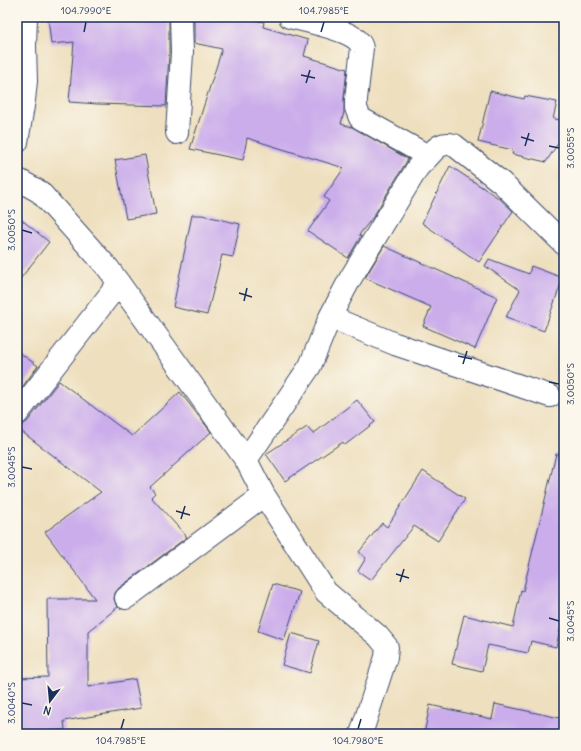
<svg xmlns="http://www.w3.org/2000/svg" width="581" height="751" font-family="Delius,sans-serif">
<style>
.building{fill:#cbadeb}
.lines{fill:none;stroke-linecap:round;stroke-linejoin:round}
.minor-casing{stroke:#3b496c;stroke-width:24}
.minor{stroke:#fff;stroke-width:22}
.ticks{fill:none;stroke:#1b2f5e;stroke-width:1.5}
.neatline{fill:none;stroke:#1b2f5e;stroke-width:1.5}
.ticks-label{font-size:10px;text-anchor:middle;fill:#1b2f5e}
</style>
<rect width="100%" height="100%" fill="#fbf7ec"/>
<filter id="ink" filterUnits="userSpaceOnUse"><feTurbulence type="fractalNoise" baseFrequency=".025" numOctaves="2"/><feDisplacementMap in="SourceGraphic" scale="8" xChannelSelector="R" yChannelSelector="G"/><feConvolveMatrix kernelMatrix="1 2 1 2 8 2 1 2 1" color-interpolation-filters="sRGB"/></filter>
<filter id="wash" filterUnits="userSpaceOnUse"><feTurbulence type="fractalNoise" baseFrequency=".012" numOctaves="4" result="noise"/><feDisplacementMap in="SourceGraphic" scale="16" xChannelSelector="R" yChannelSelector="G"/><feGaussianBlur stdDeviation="0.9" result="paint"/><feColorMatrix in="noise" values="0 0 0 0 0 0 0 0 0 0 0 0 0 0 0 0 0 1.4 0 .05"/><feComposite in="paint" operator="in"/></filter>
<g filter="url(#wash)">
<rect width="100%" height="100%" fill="#eedfbe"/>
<g id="blocks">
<path class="building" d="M48 17H169V53L166 106 98 104 69 102 74 42 51 44Z
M194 17H241L264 22 263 27 308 40 304 56 347 69 344 98V112L341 124 352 127 408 159 373 217 359 235 361 236 348 258 308 231 329 201 324 197 344 168 247 138 243 160 190 149 222 49 194 43Z
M490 91 524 99 525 96 557 102 553 119 564 120V134L546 162 512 154 513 150 478 142Z
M145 155 156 214 126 219 115 160Z
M450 166 500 199 513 211 479 262 422 223Z
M192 215H202L240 224 233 257 222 255 207 315 173 307Z
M17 216 49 242 17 283Z
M384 246 497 297 475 349 423 326 431 307 365 278Z
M489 259 529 274 531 266 563 278 544 331 506 317 520 290 485 266Z
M17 351 38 366 17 394Z
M59 381 132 436 180 392 211 432 150 487 155 493 151 497 187 537 119 588 115 593 114 599 116 605 118 607 88 631V687L135 679 141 708 64 721 65 730 17 732V678L48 677 47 599H95L45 532 101 492 17 428V426L22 425 27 422Z
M357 400 375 422 345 445 343 442 285 481 266 454 307 427 313 434Z
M556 454 564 455V612L556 647 531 641 528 653 488 645 482 671 452 664 464 615 513 627 521 590 523 591Z
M423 471 465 499 438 541 414 526 371 580 358 571 366 558 359 552 382 523 387 527Z
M273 584 300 592 284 640 258 631Z
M291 633 319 641 310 673 282 665Z
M495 704 564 719V734H424L430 705 492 719Z"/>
</g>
</g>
<g filter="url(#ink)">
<use href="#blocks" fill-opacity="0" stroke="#3b496c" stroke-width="1"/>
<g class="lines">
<defs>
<path id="minor" d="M177 133 182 53 181 17
M17 142 24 100 26 81 25 46 26 17
M426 159C435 150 439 141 454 145L502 183 564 244
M17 179 40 192 108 268 246 460 264 495 326 592 378 636 387 647 386 657 361 734
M330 317 395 344 550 396
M17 414 119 283
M246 460 310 366 330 317 350 279 418 167 426 159 419 151 360 118 356 108V99L362 48C362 47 360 42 359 42 350 30 306 21 290 17
M126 598 264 495"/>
</defs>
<use href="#minor" class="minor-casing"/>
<use href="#minor" class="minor"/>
</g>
</g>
<path class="ticks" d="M84 32 86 22M321 32 324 22M301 75 315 78M306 83 310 70M521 137 534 141M525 146 529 133M549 146 559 148M22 230 32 233M239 293 252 297M244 301 247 288M458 356 472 359M463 364 467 351M549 382 559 384M22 467 32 469M176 511 190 515M181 519 185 506M396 574 409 578M400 582 404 569M549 618 559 621M22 703 32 705M121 729 124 719M358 729 361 719"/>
<rect width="581" height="751" fill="none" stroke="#fbf7ec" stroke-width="44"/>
<g transform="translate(50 701) rotate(196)" stroke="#fbf7ec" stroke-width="3" paint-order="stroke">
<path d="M0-3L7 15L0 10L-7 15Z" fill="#1b2f5e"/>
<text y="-6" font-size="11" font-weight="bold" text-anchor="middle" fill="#1b2f5e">N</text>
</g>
<rect x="22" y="22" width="537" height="707" class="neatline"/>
<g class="ticks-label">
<text x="86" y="14">104.7990°E</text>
<text x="324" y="14">104.7985°E</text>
<text transform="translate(570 148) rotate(-90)" y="4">3.0055°S</text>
<text transform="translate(11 230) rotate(-90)" y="4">3.0050°S</text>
<text transform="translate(570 384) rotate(-90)" y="4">3.0050°S</text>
<text transform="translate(11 467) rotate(-90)" y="4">3.0045°S</text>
<text transform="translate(570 621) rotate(-90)" y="4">3.0045°S</text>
<text transform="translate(11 703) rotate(-90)" y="4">3.0040°S</text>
<text x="121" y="744">104.7985°E</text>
<text x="358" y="744">104.7980°E</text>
</g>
</svg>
